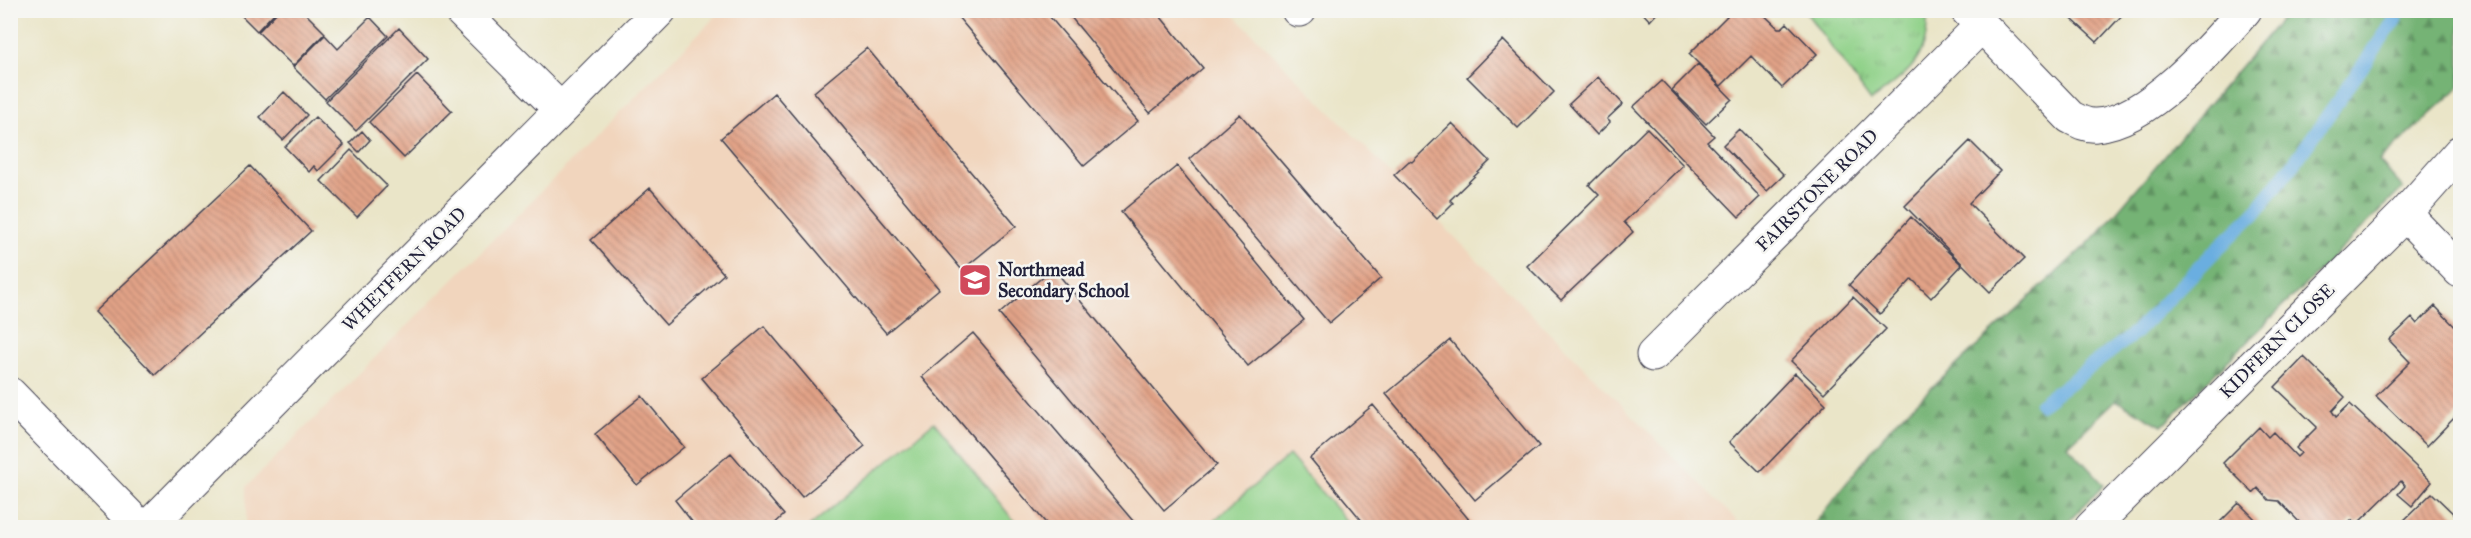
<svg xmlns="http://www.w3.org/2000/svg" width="2471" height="538" font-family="'IM FELL Great Primer',serif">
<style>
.built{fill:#f1d5bd}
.grass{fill:url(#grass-tufts);stroke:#597a62;stroke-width:1.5}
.forest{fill:url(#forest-firs);stroke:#4b6a58;stroke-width:1.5}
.pitch{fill:#90d189;stroke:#597a62;stroke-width:1.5}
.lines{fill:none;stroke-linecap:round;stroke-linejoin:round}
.stream{stroke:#6baee0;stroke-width:14}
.building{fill:url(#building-back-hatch)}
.minor-casing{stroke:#403f50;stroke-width:35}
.tertiary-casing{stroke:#403f50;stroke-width:35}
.minor{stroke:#fff;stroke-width:33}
.tertiary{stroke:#fff;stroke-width:33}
.labels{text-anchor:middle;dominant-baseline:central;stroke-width:5;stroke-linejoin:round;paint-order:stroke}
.street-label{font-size:18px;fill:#22223b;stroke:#f6f6f2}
.poi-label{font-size:18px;font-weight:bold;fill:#22223b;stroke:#f6f6f2;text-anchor:start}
</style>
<defs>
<pattern id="grass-tufts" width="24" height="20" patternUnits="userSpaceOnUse" patternTransform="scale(1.5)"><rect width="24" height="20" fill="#90d189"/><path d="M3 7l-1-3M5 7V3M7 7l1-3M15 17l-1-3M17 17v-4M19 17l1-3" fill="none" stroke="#7cb377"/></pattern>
<pattern id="forest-firs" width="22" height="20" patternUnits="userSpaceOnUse" patternTransform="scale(1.5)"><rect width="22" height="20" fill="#74b375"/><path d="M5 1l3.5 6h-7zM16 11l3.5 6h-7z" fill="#5f9161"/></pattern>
<pattern id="building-back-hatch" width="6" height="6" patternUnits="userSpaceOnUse" patternTransform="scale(1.5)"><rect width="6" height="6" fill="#e2a387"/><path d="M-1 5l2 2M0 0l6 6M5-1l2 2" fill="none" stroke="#b78470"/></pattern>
</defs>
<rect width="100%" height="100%" fill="#f6f6f2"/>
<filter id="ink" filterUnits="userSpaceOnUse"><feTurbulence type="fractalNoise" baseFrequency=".0167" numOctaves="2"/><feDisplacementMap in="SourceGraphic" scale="12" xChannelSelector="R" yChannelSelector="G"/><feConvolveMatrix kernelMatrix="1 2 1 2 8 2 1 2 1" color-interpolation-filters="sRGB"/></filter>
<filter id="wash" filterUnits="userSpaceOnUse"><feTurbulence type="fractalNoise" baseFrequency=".008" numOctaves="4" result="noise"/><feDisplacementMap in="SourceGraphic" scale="24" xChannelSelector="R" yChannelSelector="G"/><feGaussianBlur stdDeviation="1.35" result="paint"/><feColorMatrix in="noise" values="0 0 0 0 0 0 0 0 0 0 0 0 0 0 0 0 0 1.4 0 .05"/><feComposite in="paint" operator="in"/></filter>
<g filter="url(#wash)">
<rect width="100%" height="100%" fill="#eae5c8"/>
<path class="built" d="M722 10 1230 11 1743 527 246 528V487Z"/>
<path class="grass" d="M1805 11H1927C1930 61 1907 73 1871 101Z"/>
<path class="forest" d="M2288 11H2460V87L2379 161 2403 188 2162 426 2116 400 2068 446 2104 485 2063 527H1812L1892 425 2097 235Z"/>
<path class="pitch" d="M934 422 1019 527H809Z
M1289 455 1352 527H1208L1210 524Z"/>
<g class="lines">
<path class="stream" d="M2041 404 2135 333 2214 252 2254 214 2295 162 2395 20 2398 10"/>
</g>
<g id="blocks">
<path class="building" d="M236 10H277L257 31Z
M279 10H302L325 33 293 66 258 32Z
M952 10H1044L1138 121 1084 166Z
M1065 10H1155L1203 68 1150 113Z
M1640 10H1660L1650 21Z
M1733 10H1759L1778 28H1782L1787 23 1817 54 1782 88 1751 56 1721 86 1689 54Z
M2062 10H2127L2097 42Z
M370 17 388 36 325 99 293 67 325 35 338 49Z
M399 28 428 59 356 131 326 101Z
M1503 40 1554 92 1518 128 1467 77Z
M867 48 1016 226 962 270 814 92Z
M1698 64 1732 99 1706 124 1672 90Z
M417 75 452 111 404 158 369 122Z
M1598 77 1623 104 1607 119 1610 122 1597 135 1569 104Z
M1662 81 1714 136 1707 142 1760 197 1739 217 1633 107Z
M284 92 307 115 283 140 260 117Z
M774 93 939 289 886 333 721 138Z
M1240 114 1381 278 1329 323 1189 159Z
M315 117 344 145 318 171 314 166 309 172 285 147Z
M1452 123 1490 161 1450 200 1453 203 1437 219 1394 175 1409 161 1412 162Z
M1647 128 1683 165 1624 222 1633 232 1561 300 1527 266 1599 195 1589 185Z
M1739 129 1784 175 1767 191 1723 145Z
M362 131 370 140 359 152 350 143Z
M1970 141 2000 171 1969 203 2024 259 1990 292 1905 206Z
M351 150 387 186 357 217 321 181Z
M250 166 311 231 155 375 94 312Z
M1177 166 1304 320 1248 366 1121 212Z
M650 188 724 274 666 325 591 240Z
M1911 217 1962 265 1931 298 1912 279 1880 314 1849 285Z
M1053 268 1217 465 1164 510 999 314Z
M1853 297 1886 329 1824 393 1791 361Z
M2435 306 2460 332V412L2427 446 2376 396 2410 362 2389 340 2412 318 2417 324Z
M764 326 865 446 802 497 702 378Z
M973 333 1139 528H1050L922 377Z
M1450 340 1539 446 1475 500 1386 394Z
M2304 357 2345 397 2332 411 2336 417 2350 404 2432 482 2412 506 2398 494 2405 486 2401 481 2357 524 2352 520 2344 528H2305L2279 501 2269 500 2258 488 2253 493 2223 463 2259 427 2268 437 2273 432 2297 457 2301 453 2296 448 2317 427 2275 387Z
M1795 373 1826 404 1760 472 1729 442Z
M642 396 684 447 637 485 595 434Z
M1373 405 1476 528H1368L1310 458Z
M731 453 784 515 770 528H697L675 500Z
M2432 493 2460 520V528H2396Z
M2239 503 2259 523 2258 528H2214Z"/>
</g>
</g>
<g filter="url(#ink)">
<use href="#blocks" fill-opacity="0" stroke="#403f50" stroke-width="1.5"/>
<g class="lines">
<defs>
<path id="minor" d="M460 10 561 110
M1298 10H1300
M1967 10 2070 117C2078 121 2086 126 2096 125 2147 122 2213 47 2245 10
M2405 214 2460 271
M1653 355 1981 26
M147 528 660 10
M2091 528 2405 214 2460 152"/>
<path id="tertiary" d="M10 394 141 528"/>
</defs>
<use href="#minor" class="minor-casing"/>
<use href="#tertiary" class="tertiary-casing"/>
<use href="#minor" class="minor"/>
<use href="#tertiary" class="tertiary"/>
</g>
</g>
<defs>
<symbol id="school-square" viewBox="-11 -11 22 22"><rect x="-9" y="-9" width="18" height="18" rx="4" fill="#d1495b" stroke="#f6f6f2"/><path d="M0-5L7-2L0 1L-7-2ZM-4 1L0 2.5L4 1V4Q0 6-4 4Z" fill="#fff"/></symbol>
</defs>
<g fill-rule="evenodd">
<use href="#school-square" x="956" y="261" width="38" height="38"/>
</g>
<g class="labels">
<g class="street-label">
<text transform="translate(1817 190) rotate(-45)">FAIRSTONE ROAD</text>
<text transform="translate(404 269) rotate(-45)">WHETFERN ROAD</text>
<text transform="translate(2277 341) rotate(-45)">KIDFERN CLOSE</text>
</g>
<g class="poi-label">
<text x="998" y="270">Northmead<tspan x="998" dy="21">Secondary School</tspan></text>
</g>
</g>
<rect width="2471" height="538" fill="none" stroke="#f6f6f2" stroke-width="36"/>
</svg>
